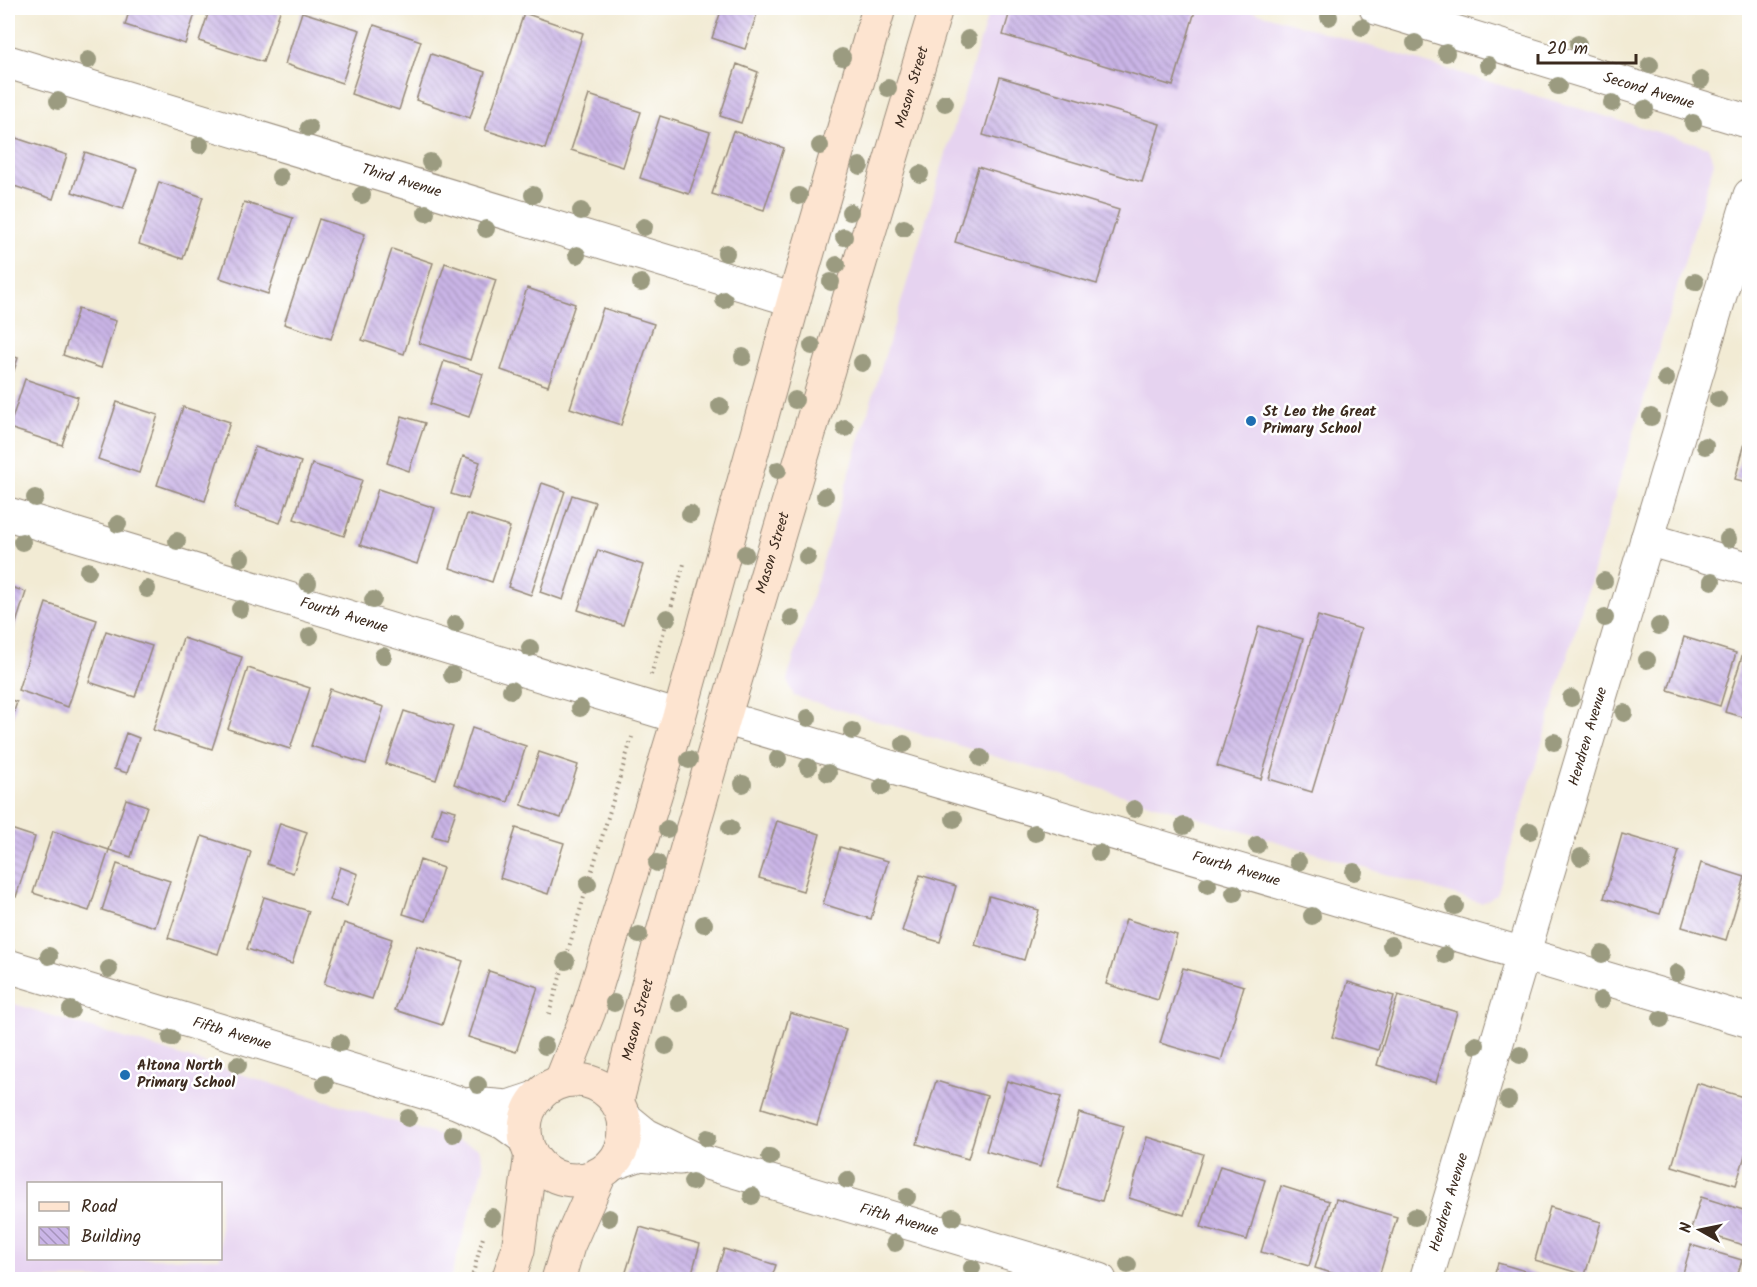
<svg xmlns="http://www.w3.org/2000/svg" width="1757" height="1287" font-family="Kalam,sans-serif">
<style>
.built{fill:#e6d3f0;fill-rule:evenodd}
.building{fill:url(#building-back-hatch)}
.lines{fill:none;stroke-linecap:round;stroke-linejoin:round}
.street-casing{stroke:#968a79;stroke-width:35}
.secondary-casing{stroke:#968a79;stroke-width:35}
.path{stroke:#968a79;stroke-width:4;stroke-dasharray:1.5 4.5;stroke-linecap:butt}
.street{stroke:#fff;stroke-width:33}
.secondary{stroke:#fde4d0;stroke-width:33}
.tree{fill:#9b9b80}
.poi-dot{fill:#1f6fb2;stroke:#fff;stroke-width:2}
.labels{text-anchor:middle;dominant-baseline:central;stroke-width:5;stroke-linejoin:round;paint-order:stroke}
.street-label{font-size:15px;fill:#3b2a1e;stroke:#fff}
.poi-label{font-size:15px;font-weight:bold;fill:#3b2a1e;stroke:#fff;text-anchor:start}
</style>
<defs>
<pattern id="building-back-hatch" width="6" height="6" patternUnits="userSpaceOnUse" patternTransform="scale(1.5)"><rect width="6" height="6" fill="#cab5e7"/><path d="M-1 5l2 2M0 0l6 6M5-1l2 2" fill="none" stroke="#a593bb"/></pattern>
</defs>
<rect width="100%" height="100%" fill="#fff"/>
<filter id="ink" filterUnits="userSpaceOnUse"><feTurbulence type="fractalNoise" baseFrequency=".0167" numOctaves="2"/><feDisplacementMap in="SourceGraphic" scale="12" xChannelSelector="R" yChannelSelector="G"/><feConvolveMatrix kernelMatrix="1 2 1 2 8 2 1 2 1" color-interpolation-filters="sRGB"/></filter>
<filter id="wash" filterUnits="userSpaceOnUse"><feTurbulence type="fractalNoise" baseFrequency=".008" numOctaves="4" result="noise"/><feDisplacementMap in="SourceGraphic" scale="24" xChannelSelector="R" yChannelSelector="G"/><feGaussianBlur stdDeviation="1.35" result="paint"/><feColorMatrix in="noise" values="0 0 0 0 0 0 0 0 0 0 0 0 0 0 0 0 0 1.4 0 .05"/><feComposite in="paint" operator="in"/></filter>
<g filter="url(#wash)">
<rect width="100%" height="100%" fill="#f2ebd4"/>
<path class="built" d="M990 8H1242L1708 147 1714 162 1497 895 1481 903 794 696 787 680Z
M8 1002 479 1148 484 1166 450 1279H8ZM28 1184H220V1258H28Z"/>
<g id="blocks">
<path class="building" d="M130 8H197L185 44 125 25Z
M210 8H281L263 62 199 41Z
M722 8H759L745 49 712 38Z
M1011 8H1184L1195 11 1173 86 1003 35Z
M302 12 360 30 342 83 285 64Z
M524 13 583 33 545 149 485 130Z
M374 25 421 41 399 110 351 94Z
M431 54 485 72 470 118 416 100Z
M737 64 758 72 741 123 720 116Z
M1000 77 1160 124 1142 182 983 135Z
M589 95 641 112 623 167 571 150Z
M660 116 710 132 689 194 640 178Z
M733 131 784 148 764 210 712 194Z
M16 138 67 155 53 199 8 184V164Z
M85 152 137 169 123 209 72 192Z
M978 167 1119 210 1097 284 955 242Z
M159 182 203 197 183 259 139 244Z
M244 202 293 218 268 294 220 278Z
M319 219 365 234 331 339 284 324Z
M392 249 433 263 404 354 362 340Z
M445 263 496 280 470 360 419 343Z
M527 288 575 304 548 386 501 370Z
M603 308 654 324 621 425 570 408Z
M78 309 116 321 101 368 63 355Z
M8 355 18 358 8 389Z
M444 361 483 374 469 417 430 404Z
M25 379 78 397 62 445 9 428Z
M117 402 158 415 139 473 98 459Z
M183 407 230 422 205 501 157 485Z
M402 416 425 423 409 471 387 463Z
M1747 436 1750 437V483L1735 479Z
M255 447 301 462 280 523 234 508Z
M463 456 480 462 468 499 451 494Z
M312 464 362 480 344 536 294 519Z
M542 483 565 491 531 595 508 587Z
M378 489 435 508 417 564 360 545Z
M572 495 595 502 563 600 540 592Z
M467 514 510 527 492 582 450 568Z
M598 550 643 565 623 625 578 610Z
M8 586 26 592 8 648Z
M46 603 97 620 68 707 18 690Z
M1318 616 1361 629 1312 792 1269 779Z
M1259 626 1303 639 1261 779 1217 766Z
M106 631 152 646 135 697 89 682Z
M1684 637 1736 653 1720 706 1668 690Z
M183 638 242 657 212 749 153 730Z
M1743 653 1750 655V719L1725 712Z
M248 668 310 688 290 749 228 729Z
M330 689 384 707 366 764 311 746Z
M8 699 17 702 8 730Z
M404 711 453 727 436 780 386 764Z
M472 728 526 746 508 802 454 784Z
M126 733 139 738 127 773 114 769Z
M539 752 578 765 561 818 521 805Z
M126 799 147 806 131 857 109 850Z
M441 807 456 811 446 840 432 836Z
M777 821 820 834 803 891 759 878Z
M280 823 307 832 293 873 267 864Z
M8 828 35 837 16 897 8 894Z
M516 828 564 843 548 894 500 878Z
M53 831 109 850 89 911 33 893Z
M1622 834 1679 851 1660 914 1604 898Z
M202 836 251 852 218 954 168 938Z
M840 847 888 861 871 919 823 904Z
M420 860 443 868 426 921 403 914Z
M1701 863 1745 877 1726 940 1682 927Z
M117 864 170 881 155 927 102 910Z
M340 867 358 874 347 906 329 900Z
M920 875 956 886 940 942 902 931Z
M989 896 1039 910 1024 960 975 945Z
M264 897 309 911 292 964 247 949Z
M1126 919 1177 935 1158 1000 1106 984Z
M344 923 392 939 372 999 324 984Z
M417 946 463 961 442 1025 395 1010Z
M1183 968 1244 986 1221 1061 1160 1043Z
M489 971 538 987 516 1052 468 1037Z
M1348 982 1394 996 1378 1050 1332 1037Z
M1398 995 1457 1012 1436 1083 1377 1065Z
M790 1013 846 1029 817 1125 762 1108Z
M936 1081 987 1096 968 1159 917 1144Z
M1007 1081 1061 1097 1040 1167 986 1151Z
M1697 1083 1750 1099V1139L1736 1185 1672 1166Z
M1079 1113 1124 1126 1102 1201 1057 1188Z
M1147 1137 1203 1154 1184 1215 1129 1198Z
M1220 1166 1265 1180 1247 1240 1201 1227Z
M1281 1186 1329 1201 1309 1266 1261 1252Z
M1701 1197 1750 1212V1235L1746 1246 1691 1229Z
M1336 1199 1397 1217 1378 1280H1355L1315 1268Z
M1550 1207 1601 1222 1585 1275 1535 1260Z
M640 1227 700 1244 690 1280H641L625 1275Z
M1691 1245 1742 1260 1736 1280H1681Z
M724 1249 776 1265 771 1280H714Z
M1498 1263 1549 1278 1548 1280H1493Z"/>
</g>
</g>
<g filter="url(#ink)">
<use href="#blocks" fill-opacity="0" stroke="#968a79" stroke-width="1.5"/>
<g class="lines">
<defs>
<g id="street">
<path id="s1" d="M1376 8 1750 122"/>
<path id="s2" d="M8 62 794 300"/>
<path id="s3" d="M8 514 679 717"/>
<path d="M1647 539 1750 569"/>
<path id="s4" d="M724 718 1750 1021"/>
<path id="s5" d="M8 966 456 1102 504 1123 526 1139"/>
<path d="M472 1104 508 1107 538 1097"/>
<path id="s6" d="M624 1117 646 1135 697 1160 1100 1280"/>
<path d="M612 1164 641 1154 680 1158"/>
<path id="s7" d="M1426 1280 1750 195"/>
</g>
<g id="secondary">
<circle cx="575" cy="1130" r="50"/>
<path d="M561 1081 589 1011 679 717 794 300 879 8"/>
<path id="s8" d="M617 1101 638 1020 724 718 936 8"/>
<path d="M508 1280 518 1250 531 1153"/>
<path d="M558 1280 568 1246 600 1174"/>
</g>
</defs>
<use href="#street" class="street-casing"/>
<use href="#secondary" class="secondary-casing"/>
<path class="path" d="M651 675 684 564
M549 1014 632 737
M471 1280 484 1234"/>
<use href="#street" class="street"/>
<use href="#secondary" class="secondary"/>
</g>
<g class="tree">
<circle cx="1329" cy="17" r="9"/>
<circle cx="1362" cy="27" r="9"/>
<circle cx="968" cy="39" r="9"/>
<circle cx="1415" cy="43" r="9"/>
<circle cx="1578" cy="44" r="9"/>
<circle cx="1446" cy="53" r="9"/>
<circle cx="842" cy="57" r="9"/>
<circle cx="88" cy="60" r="9"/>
<circle cx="1488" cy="65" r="9"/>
<circle cx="1650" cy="65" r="9"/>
<circle cx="1701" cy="80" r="9"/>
<circle cx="1558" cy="86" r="9"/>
<circle cx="888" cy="88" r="9"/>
<circle cx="58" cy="101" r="9"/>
<circle cx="945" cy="103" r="9"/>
<circle cx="1612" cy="103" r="9"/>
<circle cx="1645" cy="109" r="9"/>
<circle cx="1693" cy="123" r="9"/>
<circle cx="309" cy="128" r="9"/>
<circle cx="200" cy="145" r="9"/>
<circle cx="820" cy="146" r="9"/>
<circle cx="430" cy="162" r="9"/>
<circle cx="860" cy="166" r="9"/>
<circle cx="920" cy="174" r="9"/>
<circle cx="280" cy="177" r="9"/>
<circle cx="362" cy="195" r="9"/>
<circle cx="533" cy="195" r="9"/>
<circle cx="799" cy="196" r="9"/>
<circle cx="581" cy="211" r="9"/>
<circle cx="850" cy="212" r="9"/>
<circle cx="426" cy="213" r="9"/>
<circle cx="644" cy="227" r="9"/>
<circle cx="904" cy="228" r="9"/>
<circle cx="486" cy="229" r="9"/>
<circle cx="844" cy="237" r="9"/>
<circle cx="726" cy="253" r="9"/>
<circle cx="577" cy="255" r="9"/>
<circle cx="837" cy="265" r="9"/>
<circle cx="831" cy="282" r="9"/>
<circle cx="1695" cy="282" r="9"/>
<circle cx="641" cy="283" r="9"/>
<circle cx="724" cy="300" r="9"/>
<circle cx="812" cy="346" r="9"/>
<circle cx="743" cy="357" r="9"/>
<circle cx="862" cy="363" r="9"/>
<circle cx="1666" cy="379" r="9"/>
<circle cx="1718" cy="399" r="9"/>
<circle cx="795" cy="400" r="9"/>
<circle cx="720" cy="406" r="9"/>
<circle cx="1651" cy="417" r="9"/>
<circle cx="845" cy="428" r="9"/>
<circle cx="1705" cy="446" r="9"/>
<circle cx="778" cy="470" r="9"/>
<circle cx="825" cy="496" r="9"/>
<circle cx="35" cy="498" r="9"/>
<circle cx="690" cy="514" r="9"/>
<circle cx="118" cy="524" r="9"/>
<circle cx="1728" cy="539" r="9"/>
<circle cx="177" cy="541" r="9"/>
<circle cx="22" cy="542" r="9"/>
<circle cx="745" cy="554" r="9"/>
<circle cx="807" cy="557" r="9"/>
<circle cx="241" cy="558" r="9"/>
<circle cx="88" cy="571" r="9"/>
<circle cx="1604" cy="581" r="9"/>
<circle cx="1712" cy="581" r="9"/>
<circle cx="308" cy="583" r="9"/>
<circle cx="147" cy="589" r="9"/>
<circle cx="373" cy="600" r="9"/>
<circle cx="240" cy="609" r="9"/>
<circle cx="667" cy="618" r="9"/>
<circle cx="792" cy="618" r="9"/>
<circle cx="1605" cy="618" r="9"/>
<circle cx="455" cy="624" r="9"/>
<circle cx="1659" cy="626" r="9"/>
<circle cx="310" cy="636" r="9"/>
<circle cx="530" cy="648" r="9"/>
<circle cx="383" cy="656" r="9"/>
<circle cx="1647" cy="660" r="9"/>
<circle cx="452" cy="675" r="9"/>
<circle cx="511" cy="690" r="9"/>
<circle cx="1571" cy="698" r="9"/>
<circle cx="580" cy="708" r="9"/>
<circle cx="1624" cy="713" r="9"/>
<circle cx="808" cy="718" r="9"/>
<circle cx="852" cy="731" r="9"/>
<circle cx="1554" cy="742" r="9"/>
<circle cx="904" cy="744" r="9"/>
<circle cx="981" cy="758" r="9"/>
<circle cx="778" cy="759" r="9"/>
<circle cx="689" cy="760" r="9"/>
<circle cx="808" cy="767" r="9"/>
<circle cx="828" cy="773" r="9"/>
<circle cx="743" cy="784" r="9"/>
<circle cx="882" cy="787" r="9"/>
<circle cx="1134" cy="809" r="9"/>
<circle cx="954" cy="819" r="9"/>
<circle cx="1184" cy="826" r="9"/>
<circle cx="730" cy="828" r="9"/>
<circle cx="667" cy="829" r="9"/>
<circle cx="1530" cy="831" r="9"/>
<circle cx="1035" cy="833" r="9"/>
<circle cx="1257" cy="845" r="9"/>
<circle cx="1099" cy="853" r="9"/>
<circle cx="1581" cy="857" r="9"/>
<circle cx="1298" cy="862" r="9"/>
<circle cx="657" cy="863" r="9"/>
<circle cx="1354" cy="872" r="9"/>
<circle cx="588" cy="884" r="9"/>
<circle cx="1208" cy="885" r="9"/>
<circle cx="1234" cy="893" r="9"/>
<circle cx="1455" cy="906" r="9"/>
<circle cx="1312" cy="916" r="9"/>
<circle cx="704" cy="924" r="9"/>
<circle cx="639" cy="935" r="9"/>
<circle cx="1391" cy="945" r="9"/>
<circle cx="1602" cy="954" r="9"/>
<circle cx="1445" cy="955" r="9"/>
<circle cx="49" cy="956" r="9"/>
<circle cx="566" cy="961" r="9"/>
<circle cx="109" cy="969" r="9"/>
<circle cx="1677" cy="973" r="9"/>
<circle cx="1601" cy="1000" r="9"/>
<circle cx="614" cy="1003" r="9"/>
<circle cx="679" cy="1003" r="9"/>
<circle cx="71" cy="1010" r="9"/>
<circle cx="1661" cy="1019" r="9"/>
<circle cx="171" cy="1038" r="9"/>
<circle cx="340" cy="1043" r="9"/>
<circle cx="1476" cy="1045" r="9"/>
<circle cx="545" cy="1046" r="9"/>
<circle cx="666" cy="1046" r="9"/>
<circle cx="1520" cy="1055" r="9"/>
<circle cx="238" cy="1065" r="9"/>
<circle cx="325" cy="1084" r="9"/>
<circle cx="478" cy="1085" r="9"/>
<circle cx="1508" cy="1100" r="9"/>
<circle cx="408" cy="1118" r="9"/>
<circle cx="453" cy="1134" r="9"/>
<circle cx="707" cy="1138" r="9"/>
<circle cx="770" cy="1157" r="9"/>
<circle cx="847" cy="1180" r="9"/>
<circle cx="692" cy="1182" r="9"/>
<circle cx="752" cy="1196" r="9"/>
<circle cx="907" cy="1197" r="9"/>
<circle cx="492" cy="1217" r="9"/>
<circle cx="953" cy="1217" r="9"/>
<circle cx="1415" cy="1217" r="9"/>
<circle cx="609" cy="1218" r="9"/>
<circle cx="895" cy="1243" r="9"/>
<circle cx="1128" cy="1265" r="9"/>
<circle cx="972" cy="1268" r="9"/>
</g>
</g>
<g class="poi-dot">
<circle cx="1251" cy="421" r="6"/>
<circle cx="125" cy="1075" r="6"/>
</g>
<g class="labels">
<g class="street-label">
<text stroke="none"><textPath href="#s8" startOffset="1056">Mason Street</textPath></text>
<text stroke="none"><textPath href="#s1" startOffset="285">Second Avenue</textPath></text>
<text stroke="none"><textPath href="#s2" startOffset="411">Third Avenue</textPath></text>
<text stroke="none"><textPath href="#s8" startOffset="570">Mason Street</textPath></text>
<text stroke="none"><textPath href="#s3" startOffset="351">Fourth Avenue</textPath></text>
<text stroke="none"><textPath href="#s7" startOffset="567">Hendren Avenue</textPath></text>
<text stroke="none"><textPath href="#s4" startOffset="534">Fourth Avenue</textPath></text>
<text stroke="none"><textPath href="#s8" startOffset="84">Mason Street</textPath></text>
<text stroke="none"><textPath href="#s5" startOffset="234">Fifth Avenue</textPath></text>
<text stroke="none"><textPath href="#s7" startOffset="81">Hendren Avenue</textPath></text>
<text stroke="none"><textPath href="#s6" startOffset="296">Fifth Avenue</textPath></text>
</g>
<g class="poi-label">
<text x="1263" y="412">St Leo the Great<tspan x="1263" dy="17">Primary School</tspan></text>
<text x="137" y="1066">Altona North<tspan x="137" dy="17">Primary School</tspan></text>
</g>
</g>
<rect width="1757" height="1287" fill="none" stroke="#fff" stroke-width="30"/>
<rect x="27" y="1182" width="195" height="78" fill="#ffffff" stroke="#b1aaa5" stroke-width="1.5"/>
<rect x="39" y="1202" width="30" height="9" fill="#fde4d0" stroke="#b1aaa5" stroke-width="1.5"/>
<text x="81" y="1212" font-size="18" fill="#3b2a1e">Road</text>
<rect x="39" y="1227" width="30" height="18" fill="url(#building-back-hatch)" stroke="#b1aaa5" stroke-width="1.5"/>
<text x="81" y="1242" font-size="18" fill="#3b2a1e">Building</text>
<g transform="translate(1700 1230) rotate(279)" stroke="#ffffff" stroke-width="4.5" paint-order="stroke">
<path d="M0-4.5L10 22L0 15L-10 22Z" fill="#3b2a1e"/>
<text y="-9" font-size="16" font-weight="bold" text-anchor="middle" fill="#3b2a1e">N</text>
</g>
<path d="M1538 54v9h98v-9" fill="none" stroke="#3b2a1e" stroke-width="3"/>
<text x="1547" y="54" font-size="18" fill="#3b2a1e" stroke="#ffffff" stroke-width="4.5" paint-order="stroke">20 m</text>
</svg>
